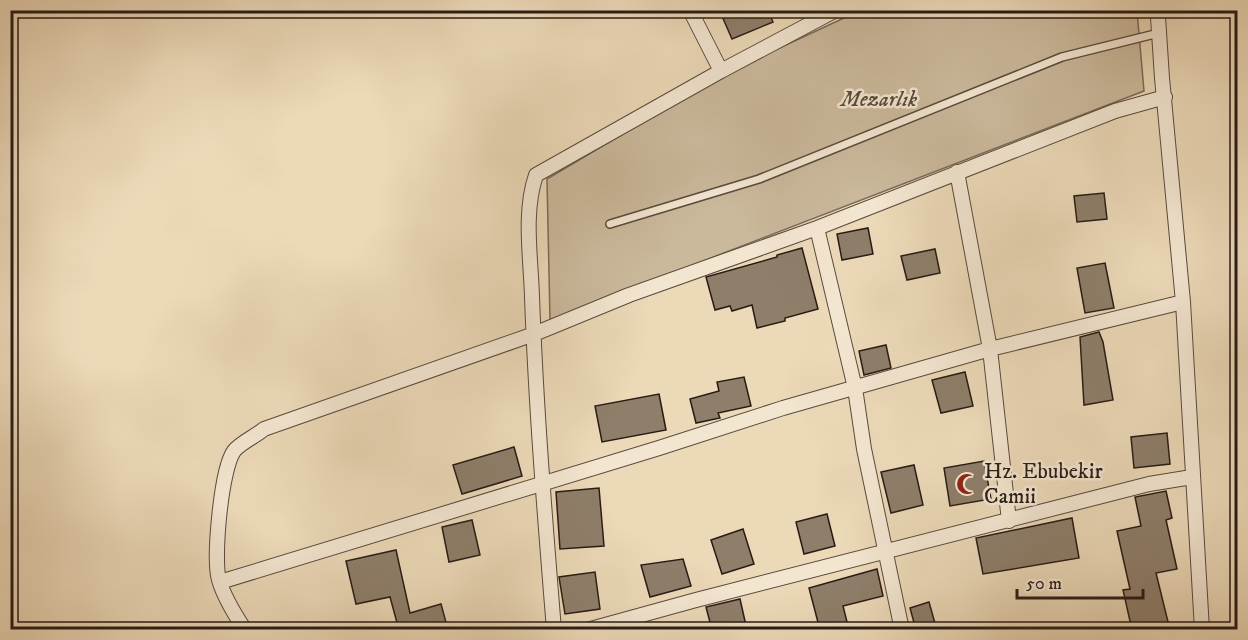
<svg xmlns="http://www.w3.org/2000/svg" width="1248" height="640" font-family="'IM FELL DW Pica',serif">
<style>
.green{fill:#cbb99c;stroke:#7a6a59;stroke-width:1.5}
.building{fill:#8e7e6a;stroke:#281b16;stroke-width:1.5}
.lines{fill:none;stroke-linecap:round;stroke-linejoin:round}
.service-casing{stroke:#594a3e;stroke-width:10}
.minor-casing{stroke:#594a3e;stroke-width:16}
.service{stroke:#f3e6d1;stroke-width:7}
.minor{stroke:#f3e6d1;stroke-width:14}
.labels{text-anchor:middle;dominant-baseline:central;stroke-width:5;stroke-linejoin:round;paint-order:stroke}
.park-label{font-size:22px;font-style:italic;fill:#594a3e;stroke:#f3e6d1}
.poi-label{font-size:22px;fill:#281b16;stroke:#f3e6d1;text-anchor:start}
</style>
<rect width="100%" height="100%" fill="#ecd9b8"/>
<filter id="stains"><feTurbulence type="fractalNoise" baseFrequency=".00333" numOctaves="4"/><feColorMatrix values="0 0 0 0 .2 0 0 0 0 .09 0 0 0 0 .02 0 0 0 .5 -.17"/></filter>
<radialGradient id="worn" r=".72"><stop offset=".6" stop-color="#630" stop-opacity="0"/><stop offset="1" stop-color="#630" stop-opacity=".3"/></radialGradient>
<path class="green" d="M859 11H1137L1144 91 550 320 547 179 653 116 758 58Z"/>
<path class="building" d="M734 10H768L773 22 732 39 722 16Z
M1104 193 1107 219 1077 222 1074 196Z
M868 228 873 254 842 260 837 234Z
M802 248 818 309 785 318V321L757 328 752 305 732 311 730 306 715 310 706 277 777 257V255Z
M935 249 940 273 907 280 901 256Z
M1105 263 1114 308 1085 313 1077 268Z
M1099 332 1103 342 1113 400 1084 405 1080 337Z
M886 345 891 368 864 375 859 351Z
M965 372 973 406 941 413 932 380Z
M744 377 751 406 718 413 720 418 696 423 690 399 719 391 717 382Z
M659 394 666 430 602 442 595 406Z
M1167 433 1170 464 1134 468 1131 437Z
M514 447 522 476 462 494 453 465Z
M984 461 991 499 950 506 944 468Z
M914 465 923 505 891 513 881 472Z
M599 488 604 546 560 549 556 492Z
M1166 491 1172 518 1166 520 1177 569 1156 573 1170 630H1132L1123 590 1130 589 1117 531 1141 526 1135 497Z
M827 514 835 546 804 554 796 522Z
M1072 518 1079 558 983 574 976 538Z
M472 520 480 555 449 562 442 527Z
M743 529 754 564 722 574 711 540Z
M396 550 410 613 441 604 448 630H399L390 597 356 604 346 561Z
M683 559 691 586 650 597 641 565Z
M877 569 883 596 843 606 849 630H820L809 588Z
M595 572 600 609 565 614 559 577Z
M740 599 747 630H712L706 607Z
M929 602 936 627 916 630 910 608Z"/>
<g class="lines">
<defs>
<path id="service" d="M610 224 759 179 1062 57 1159 33"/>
<path id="minor" d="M690 10 721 71
M1160 10 1158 17 1162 78 1183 302 1202 630
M957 172 990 349 1009 521
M817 228 855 388 864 449 902 630
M220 582 659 448 783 408 990 349 1183 302
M245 630C235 615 224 597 219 580 213 559 221 469 234 451 240 443 256 436 264 429L534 334 629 295 817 228 1115 111 1165 97
M554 630C545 519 536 408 532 297 531 258 523 213 536 175L721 71 836 10
M587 630 696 600 1149 484 1192 477"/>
</defs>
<use href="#service" class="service-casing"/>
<use href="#minor" class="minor-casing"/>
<use href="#service" class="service"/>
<use href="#minor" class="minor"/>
</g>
<defs>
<symbol id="mosque-bare" viewBox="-9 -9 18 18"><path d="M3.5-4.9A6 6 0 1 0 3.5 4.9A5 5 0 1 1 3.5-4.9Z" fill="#8f2418" stroke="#f3e6d1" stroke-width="2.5" paint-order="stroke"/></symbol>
</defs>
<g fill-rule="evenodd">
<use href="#mosque-bare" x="952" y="469" width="30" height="30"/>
</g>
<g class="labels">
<g class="park-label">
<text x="879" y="99">Mezarlık</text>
</g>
<g class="poi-label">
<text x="984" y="471">Hz. Ebubekir<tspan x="984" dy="25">Camii</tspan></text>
</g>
</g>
<rect width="1248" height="640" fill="none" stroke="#ecd9b8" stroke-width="36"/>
<rect x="12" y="12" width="1224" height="616" fill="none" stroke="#281b16" stroke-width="3"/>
<rect x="18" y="18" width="1212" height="604" fill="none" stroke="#281b16" stroke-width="1.5"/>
<path d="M1017 589v9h126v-9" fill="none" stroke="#281b16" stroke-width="3"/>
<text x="1026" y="589" font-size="18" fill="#281b16" stroke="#f3e6d1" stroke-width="4.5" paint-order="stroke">50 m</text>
<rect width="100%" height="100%" filter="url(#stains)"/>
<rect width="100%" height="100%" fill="url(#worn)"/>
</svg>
